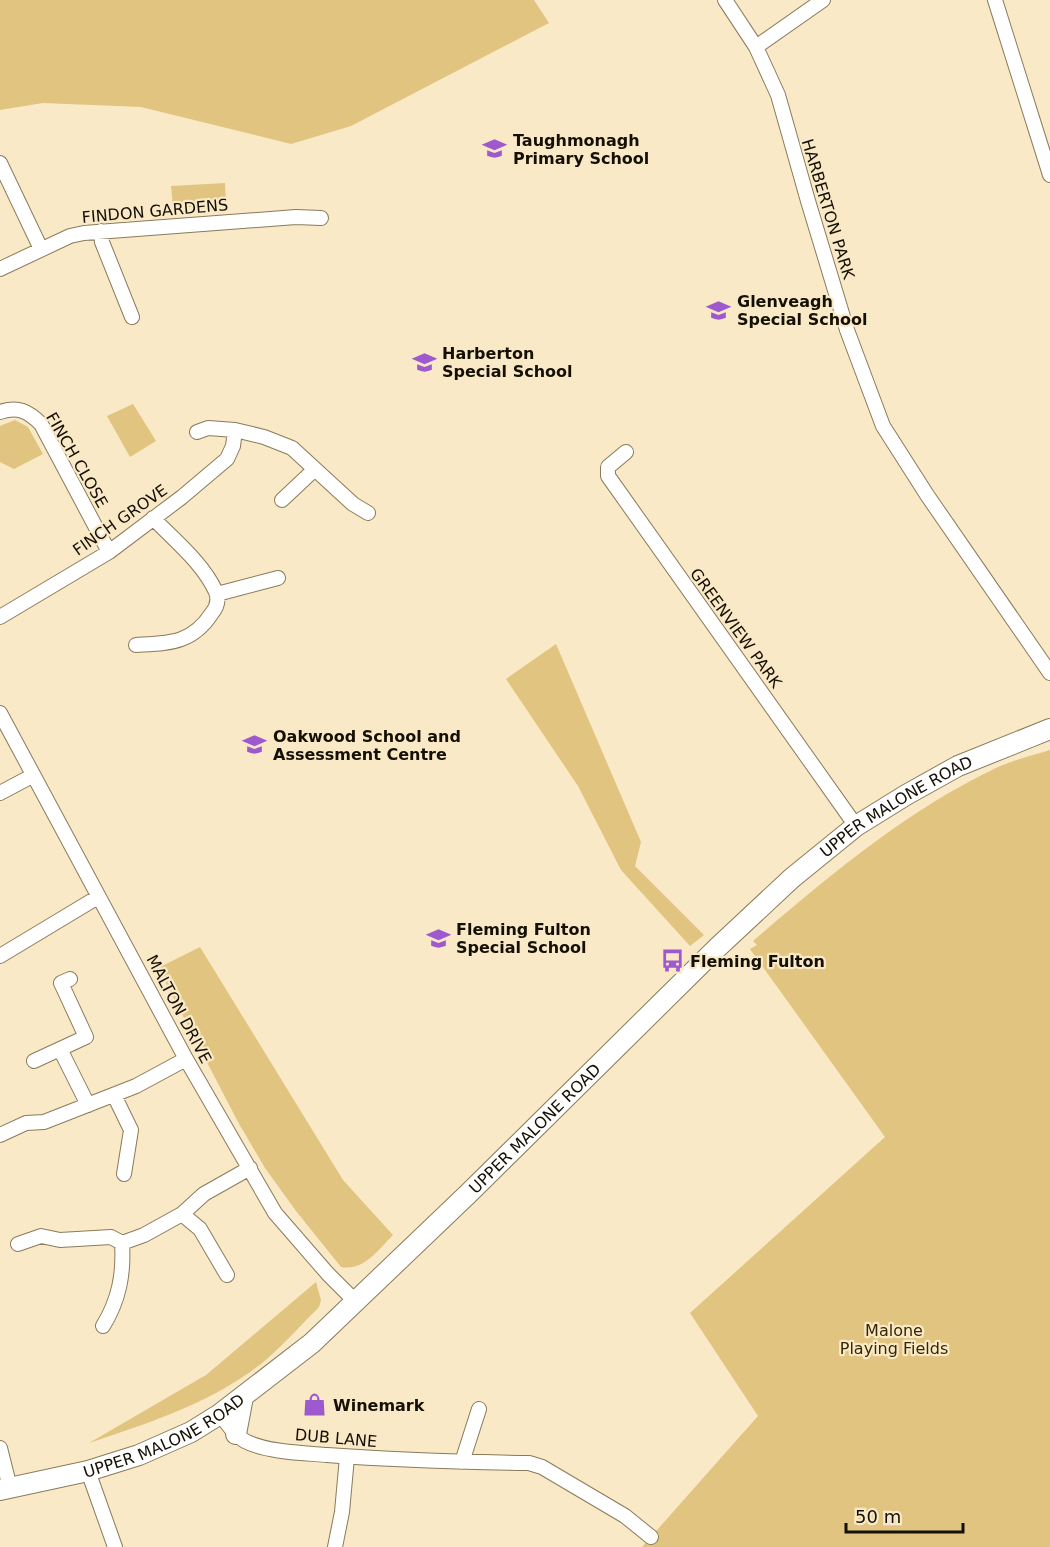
<svg xmlns="http://www.w3.org/2000/svg" width="1050" height="1547" font-family="'DejaVu Sans',sans-serif">
<style>
.green{fill:#e1c480}
.lines{fill:none;stroke-linecap:round;stroke-linejoin:round}
.minor-casing{stroke:#897b5b;stroke-width:16}
.secondary-casing{stroke:#897b5b;stroke-width:22}
.minor{stroke:#fff;stroke-width:14}
.secondary{stroke:#fff;stroke-width:20}
.labels{text-anchor:middle;dominant-baseline:central;stroke-width:4.5;stroke-linejoin:round;paint-order:stroke}
.poi-label{font-size:16px;font-weight:bold;fill:#151005;stroke:#f9e9c6;text-anchor:start}
.street-label{font-size:16px;fill:#151005;stroke:#f9e9c6}
.park-label{font-size:16px;fill:#362701;stroke:#f9e9c6}
</style>
<rect width="100%" height="100%" fill="#f9e9c6"/>
<path class="green" d="M0 0H534L549 23 351 126 291 144 141 107 43 103 0 110Z
M225 183 226 205 173 208 171 186Z
M133 404 156 441 130 457 107 416Z
M15 420 28 427 43 454 14 469 0 462V426Z
M556 644 641 842 635 866 704 935 690 946 621 870 578 786 506 679Z
M1050 750V1547H642L758 1416 690 1313 885 1137 750 949 757 945 753 941C829 876 907 810 998 767 1014 760 1033 755 1050 750Z
M200 947 343 1180 393 1235C377 1251 364 1271 341 1267L296 1211 265 1168 238 1122 158 968Z
M316 1282 321 1300 319 1307C302 1324 285 1343 267 1359 215 1402 151 1422 89 1443L206 1375Z"/>
<g class="lines">
<defs>
<path id="minor" d="M725 0 756 47 778 95 808 201 847 330 883 426 927 495 1050 673
M995 0 1050 175
M756 47 823 0
M0 163 41 249
M101 231 102 242 132 317
M0 269 70 236 84 233 296 217 321 218
M0 412C18 406 28 411 41 424L109 552
M197 432 208 428 235 430 264 437 292 448 353 504 368 513
M626 452 608 467V476L856 826
M282 500 315 469
M217 594 278 578
M0 617 109 552 182 497 227 459 233 446 235 430
M136 645C169 643 192 644 212 613 217 607 219 600 216 592 203 563 174 540 153 518
M0 713 186 1059 275 1213 328 1274 356 1302
M0 793 32 776
M0 956 98 897
M60 1049 88 1105
M34 1061 86 1037 61 983 70 979
M114 1095 131 1130 124 1174
M0 1135 26 1123 44 1122 136 1086 186 1059
M182 1214 200 1229 227 1275
M18 1244 41 1236 60 1240 111 1237 122 1243 144 1235 182 1214 204 1194 250 1168
M103 1326C119 1300 124 1274 122 1243
M220 1414C227 1423 234 1435 245 1441 266 1452 303 1453 327 1455 394 1460 462 1462 529 1463L542 1467 625 1516 651 1537
M0 1448 10 1488
M462 1462 479 1409
M88 1471 115 1547
M335 1547 342 1512 347 1457"/>
<g id="secondary">
<path d="M236 1434 243 1397"/>
<path id="s1" d="M0 1490 88 1471 139 1455 191 1432 220 1414 312 1343 469 1193 717 948 792 878 856 826 906 795 958 766 1050 729"/>
</g>
</defs>
<use href="#minor" class="minor-casing"/>
<use href="#secondary" class="secondary-casing"/>
<use href="#minor" class="minor"/>
<use href="#secondary" class="secondary"/>
</g>
<defs>
<symbol id="school-bare" viewBox="-9 -9 18 18"><path d="M0-5L7-2L0 1L-7-2ZM-4 1L0 2.5L4 1V4Q0 6-4 4Z" fill="#9d59cd" stroke="#f9e9c6" stroke-width="2.5" paint-order="stroke"/></symbol>
<symbol id="bus-bare" viewBox="-9 -9 18 18"><path d="M-5-6H5V4H4V6H2V4H-2V6H-4V4H-5ZM-3.5-4V0h7V-4ZM-3.5 1.2v1.5H-2V1.2ZM2 1.2v1.5H3.5V1.2Z" fill="#9d59cd" stroke="#f9e9c6" stroke-width="2.5" paint-order="stroke"/></symbol>
<symbol id="shop-bare" viewBox="-9 -9 18 18"><path d="M-5-2.5h2.3a2.7 3.5 0 0 1 5.4 0H5L5.5 6h-11ZM-1.5-2.5h3a1.5 2.3 0 0 0-3 0Z" fill="#9d59cd" stroke="#f9e9c6" stroke-width="2.5" paint-order="stroke"/></symbol>
</defs>
<g fill-rule="evenodd">
<use href="#school-bare" x="478" y="132" width="33" height="33"/>
<use href="#school-bare" x="702" y="294" width="33" height="33"/>
<use href="#school-bare" x="408" y="346" width="33" height="33"/>
<use href="#school-bare" x="238" y="728" width="33" height="33"/>
<use href="#school-bare" x="422" y="922" width="33" height="33"/>
<use href="#bus-bare" x="656" y="944" width="33" height="33"/>
<use href="#shop-bare" x="298" y="1388" width="33" height="33"/>
</g>
<g class="labels">
<g class="poi-label">
<text x="513" y="140">Taughmonagh<tspan x="513" dy="18">Primary School</tspan></text>
<text x="737" y="301">Glenveagh<tspan x="737" dy="18">Special School</tspan></text>
<text x="442" y="353">Harberton<tspan x="442" dy="18">Special School</tspan></text>
<text x="273" y="736">Oakwood School and<tspan x="273" dy="18">Assessment Centre</tspan></text>
<text x="456" y="929">Fleming Fulton<tspan x="456" dy="18">Special School</tspan></text>
<text x="690" y="961">Fleming Fulton</text>
<text x="333" y="1405">Winemark</text>
</g>
<g class="street-label">
<text transform="translate(828 209) rotate(73)">HARBERTON PARK</text>
<text transform="translate(155 211) rotate(-5)">FINDON GARDENS</text>
<text transform="translate(77 460) rotate(60)">FINCH CLOSE</text>
<text transform="translate(120 520) rotate(-35)">FINCH GROVE</text>
<text transform="translate(736 628) rotate(54)">GREENVIEW PARK</text>
<text stroke="none"><textPath href="#s1" startOffset="1146">UPPER MALONE ROAD</textPath></text>
<text transform="translate(179 1009) rotate(62)">MALTON DRIVE</text>
<text stroke="none"><textPath href="#s1" startOffset="660">UPPER MALONE ROAD</textPath></text>
<text stroke="none"><textPath href="#s1" startOffset="174">UPPER MALONE ROAD</textPath></text>
<text transform="translate(336 1438) rotate(5)">DUB LANE</text>
</g>
<g class="park-label">
<text x="894" y="1330">Malone<tspan x="894" dy="18">Playing Fields</tspan></text>
</g>
</g>
<path d="M846 1523v9h117v-9" fill="none" stroke="#151005" stroke-width="3"/>
<text x="855" y="1523" font-size="18" fill="#151005" stroke="#f9e9c6" stroke-width="4.5" paint-order="stroke">50 m</text>
</svg>
